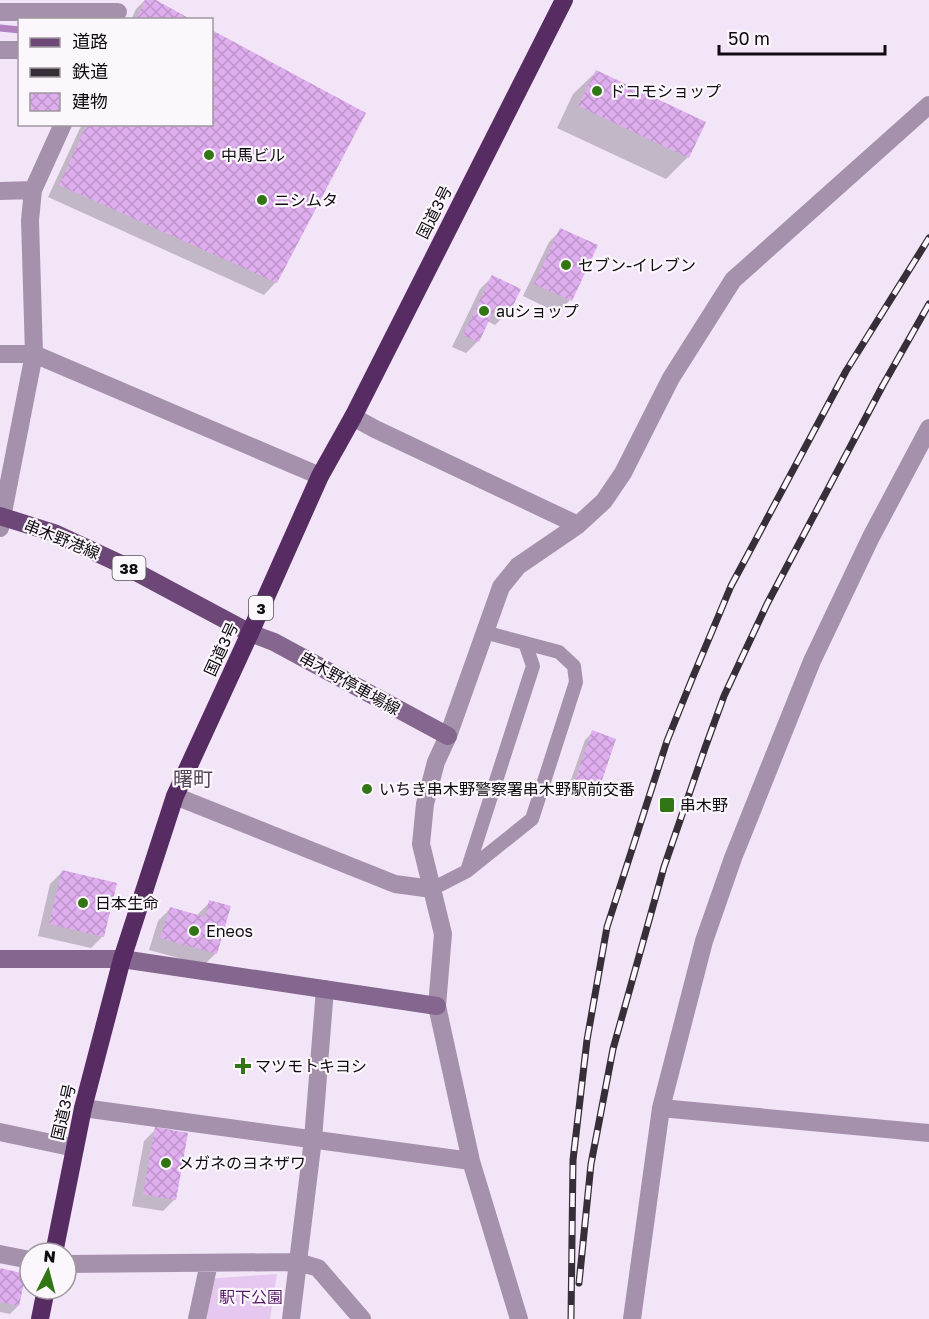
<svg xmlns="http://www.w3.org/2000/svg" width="929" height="1319" font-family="'Golos Text','Noto Sans JP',sans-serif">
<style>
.park{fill:#e6c7ef}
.shadow{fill:#0003}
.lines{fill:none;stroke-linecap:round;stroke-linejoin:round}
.stream{stroke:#b181bf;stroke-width:7}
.building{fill:url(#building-cross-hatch)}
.lane{stroke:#a691ad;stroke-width:14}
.street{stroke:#a691ad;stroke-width:18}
.secondary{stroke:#84668e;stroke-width:18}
.primary{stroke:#6c4777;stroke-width:18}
.highway{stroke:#572c63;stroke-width:18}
.rail-casing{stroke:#362f37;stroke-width:7}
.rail{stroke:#fcf6fd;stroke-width:4.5;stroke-dasharray:14;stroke-linecap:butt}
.poi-dot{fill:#327514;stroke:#fcf6fd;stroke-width:2}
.labels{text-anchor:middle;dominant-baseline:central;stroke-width:4.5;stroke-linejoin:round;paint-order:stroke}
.shield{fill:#fcf6fd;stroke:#575258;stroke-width:1.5}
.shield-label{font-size:15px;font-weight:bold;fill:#100b11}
.poi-label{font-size:16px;fill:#100b11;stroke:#fcf6fd;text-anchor:start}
.street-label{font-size:16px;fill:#100b11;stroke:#fcf6fd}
.park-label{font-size:16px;fill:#561b66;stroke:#fcf6fd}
.quarter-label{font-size:20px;fill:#544958;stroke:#fcf6fd}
</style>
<defs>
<pattern id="building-cross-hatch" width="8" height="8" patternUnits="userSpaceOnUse" patternTransform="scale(1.5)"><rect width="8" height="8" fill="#dfaeee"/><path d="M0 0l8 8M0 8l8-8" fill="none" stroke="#be94cb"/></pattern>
</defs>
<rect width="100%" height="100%" fill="#f3e5f8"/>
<path class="park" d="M277 1274 270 1319H194L202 1279Z"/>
<path class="shadow" d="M145 0H153L189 20H131L136 9Z
M212 32 364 114 276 282 264 295 48 197 82 124H212Z
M596 72 688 157 666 179 557 128 573 94Z
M561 230 596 246 570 300 558 313 523 296 549 242Z
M492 277 507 313 495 325 487 321 478 341 466 353 452 347 480 289Z
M593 732 596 791 588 799 567 791 585 740Z
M62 872 103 936 91 948 38 936 50 884Z
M210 902 216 953 204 965 149 950 158 921 170 909 197 916 198 914Z
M156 1129 175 1199 163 1211 132 1206 144 1141Z
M0 1270 18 1306 10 1314 0 1312Z"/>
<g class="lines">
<path class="stream" d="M0 28 20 30"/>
</g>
<path class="building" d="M145 0H156L192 20H136Z
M212 30 366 113 277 283 59 185 87 124H212Z
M596 70 706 122 689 158 578 106Z
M560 228 598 245 572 301 534 284Z
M492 275 521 289 509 314 495 308 479 342 463 335Z
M592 730 616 739 598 792 574 784Z
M62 870 117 883 104 937 49 924Z
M209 900 231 906 217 954 160 938 170 907 205 917Z
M155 1127 188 1133 176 1200 143 1194Z
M0 1268 26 1274 19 1306 0 1302Z"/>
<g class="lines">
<path class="lane" d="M467 871 533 666 525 643
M432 889 467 871 532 819 576 682 574 666 559 652 484 632"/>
<path class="street" d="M0 12H118
M0 50H20
M0 191 33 190
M0 354H34L320 476
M353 417 375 429 578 525
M0 528 34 354 30 220 33 190 63 124
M175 796 395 884 432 889
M83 1108 471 1161
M661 1108 929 1133
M0 1132 75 1148
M0 1254 30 1260
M66 1264 298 1262 318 1268 362 1319
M197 1319 209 1263
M291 1319 313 1139 325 989
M519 1319 471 1161 437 1006 443 934 421 844 425 804 436 762 448 736 501 587 518 566 578 525 604 501 623 473 671 378 733 280 929 105
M632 1319 661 1108 704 941 733 858 812 661 871 537 929 428"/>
<path class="secondary" d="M250 633 274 642 448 736
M0 959H122L437 1006"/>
<path class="primary" d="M0 516 54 533 123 565 250 633"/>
<path class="highway" d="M54 1253 83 1108 122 959 175 796 250 633 320 476 353 417 564 0
M40 1319 46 1289"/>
<defs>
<path id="rail" d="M579 1283 591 1164 613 1049 664 867 705 748 724 696 767 604 883 385 929 304
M571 1319 573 1160 587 1040 607 927 667 741 692 679 731 586 846 371 929 238"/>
</defs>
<use href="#rail" class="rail-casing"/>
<use href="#rail" class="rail"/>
</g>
<g class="poi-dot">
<circle cx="597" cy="91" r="6"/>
<circle cx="209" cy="155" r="6"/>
<circle cx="262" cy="200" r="6"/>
<circle cx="566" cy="265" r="6"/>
<circle cx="484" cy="311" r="6"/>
<circle cx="367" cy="789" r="6"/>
<rect x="659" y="797" width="16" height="16" rx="3"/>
<circle cx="83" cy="903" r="6"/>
<circle cx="194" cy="931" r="6"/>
<path d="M240 1057h6v6h6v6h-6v6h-6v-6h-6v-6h6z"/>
<circle cx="166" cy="1163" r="6"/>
</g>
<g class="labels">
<g class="shield">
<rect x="112.5" y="556" width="33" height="24" rx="4.5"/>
<rect x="249" y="596" width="24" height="24" rx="4.5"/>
</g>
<g class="shield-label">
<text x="129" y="568">38</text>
<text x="261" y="608">3</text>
</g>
<g class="poi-label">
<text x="609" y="91">ドコモショップ</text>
<text x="221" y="155">中馬ビル</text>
<text x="274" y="200">ニシムタ</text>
<text x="578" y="265">セブン-イレブン</text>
<text x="496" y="311">auショップ</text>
<text x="379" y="789">いちき串木野警察署串木野駅前交番</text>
<text x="680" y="805">串木野</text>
<text x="95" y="903">日本生命</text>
<text x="206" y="931">Eneos</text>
<text x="255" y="1066">マツモトキヨシ</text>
<text x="178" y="1163">メガネのヨネザワ</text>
</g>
<g class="street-label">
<text transform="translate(434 212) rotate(-63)">国道3号</text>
<text transform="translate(62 539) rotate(22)">串木野港線</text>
<text transform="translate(221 649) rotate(-65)">国道3号</text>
<text transform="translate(350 683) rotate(29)">串木野停車場線</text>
<text transform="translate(63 1112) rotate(-77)">国道3号</text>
</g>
<g class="park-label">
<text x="251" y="1297">駅下公園</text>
</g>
<g class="quarter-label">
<text x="193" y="778">曙町</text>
</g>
</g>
<rect x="18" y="18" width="195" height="108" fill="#fcf6fd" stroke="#9e989f" stroke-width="1.5"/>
<rect x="30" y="38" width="30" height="9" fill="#6c4777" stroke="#9e989f" stroke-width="1.5"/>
<text x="72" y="48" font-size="18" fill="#100b11">道路</text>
<rect x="30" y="68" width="30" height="9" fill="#362f37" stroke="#9e989f" stroke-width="1.5"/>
<text x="72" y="78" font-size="18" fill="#100b11">鉄道</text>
<rect x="30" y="93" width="30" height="18" fill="url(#building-cross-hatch)" stroke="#9e989f" stroke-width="1.5"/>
<text x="72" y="108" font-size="18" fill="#100b11">建物</text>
<g transform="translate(48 1271) rotate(6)"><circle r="28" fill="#fcf6fd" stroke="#9e989f" stroke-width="1.5"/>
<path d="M0-4.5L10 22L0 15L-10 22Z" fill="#327514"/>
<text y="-9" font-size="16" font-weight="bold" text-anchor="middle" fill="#100b11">N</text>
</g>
<path d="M719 45v9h166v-9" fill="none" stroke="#100b11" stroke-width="3"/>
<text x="728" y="45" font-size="18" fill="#100b11" stroke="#fcf6fd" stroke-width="4.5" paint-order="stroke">50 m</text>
</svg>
